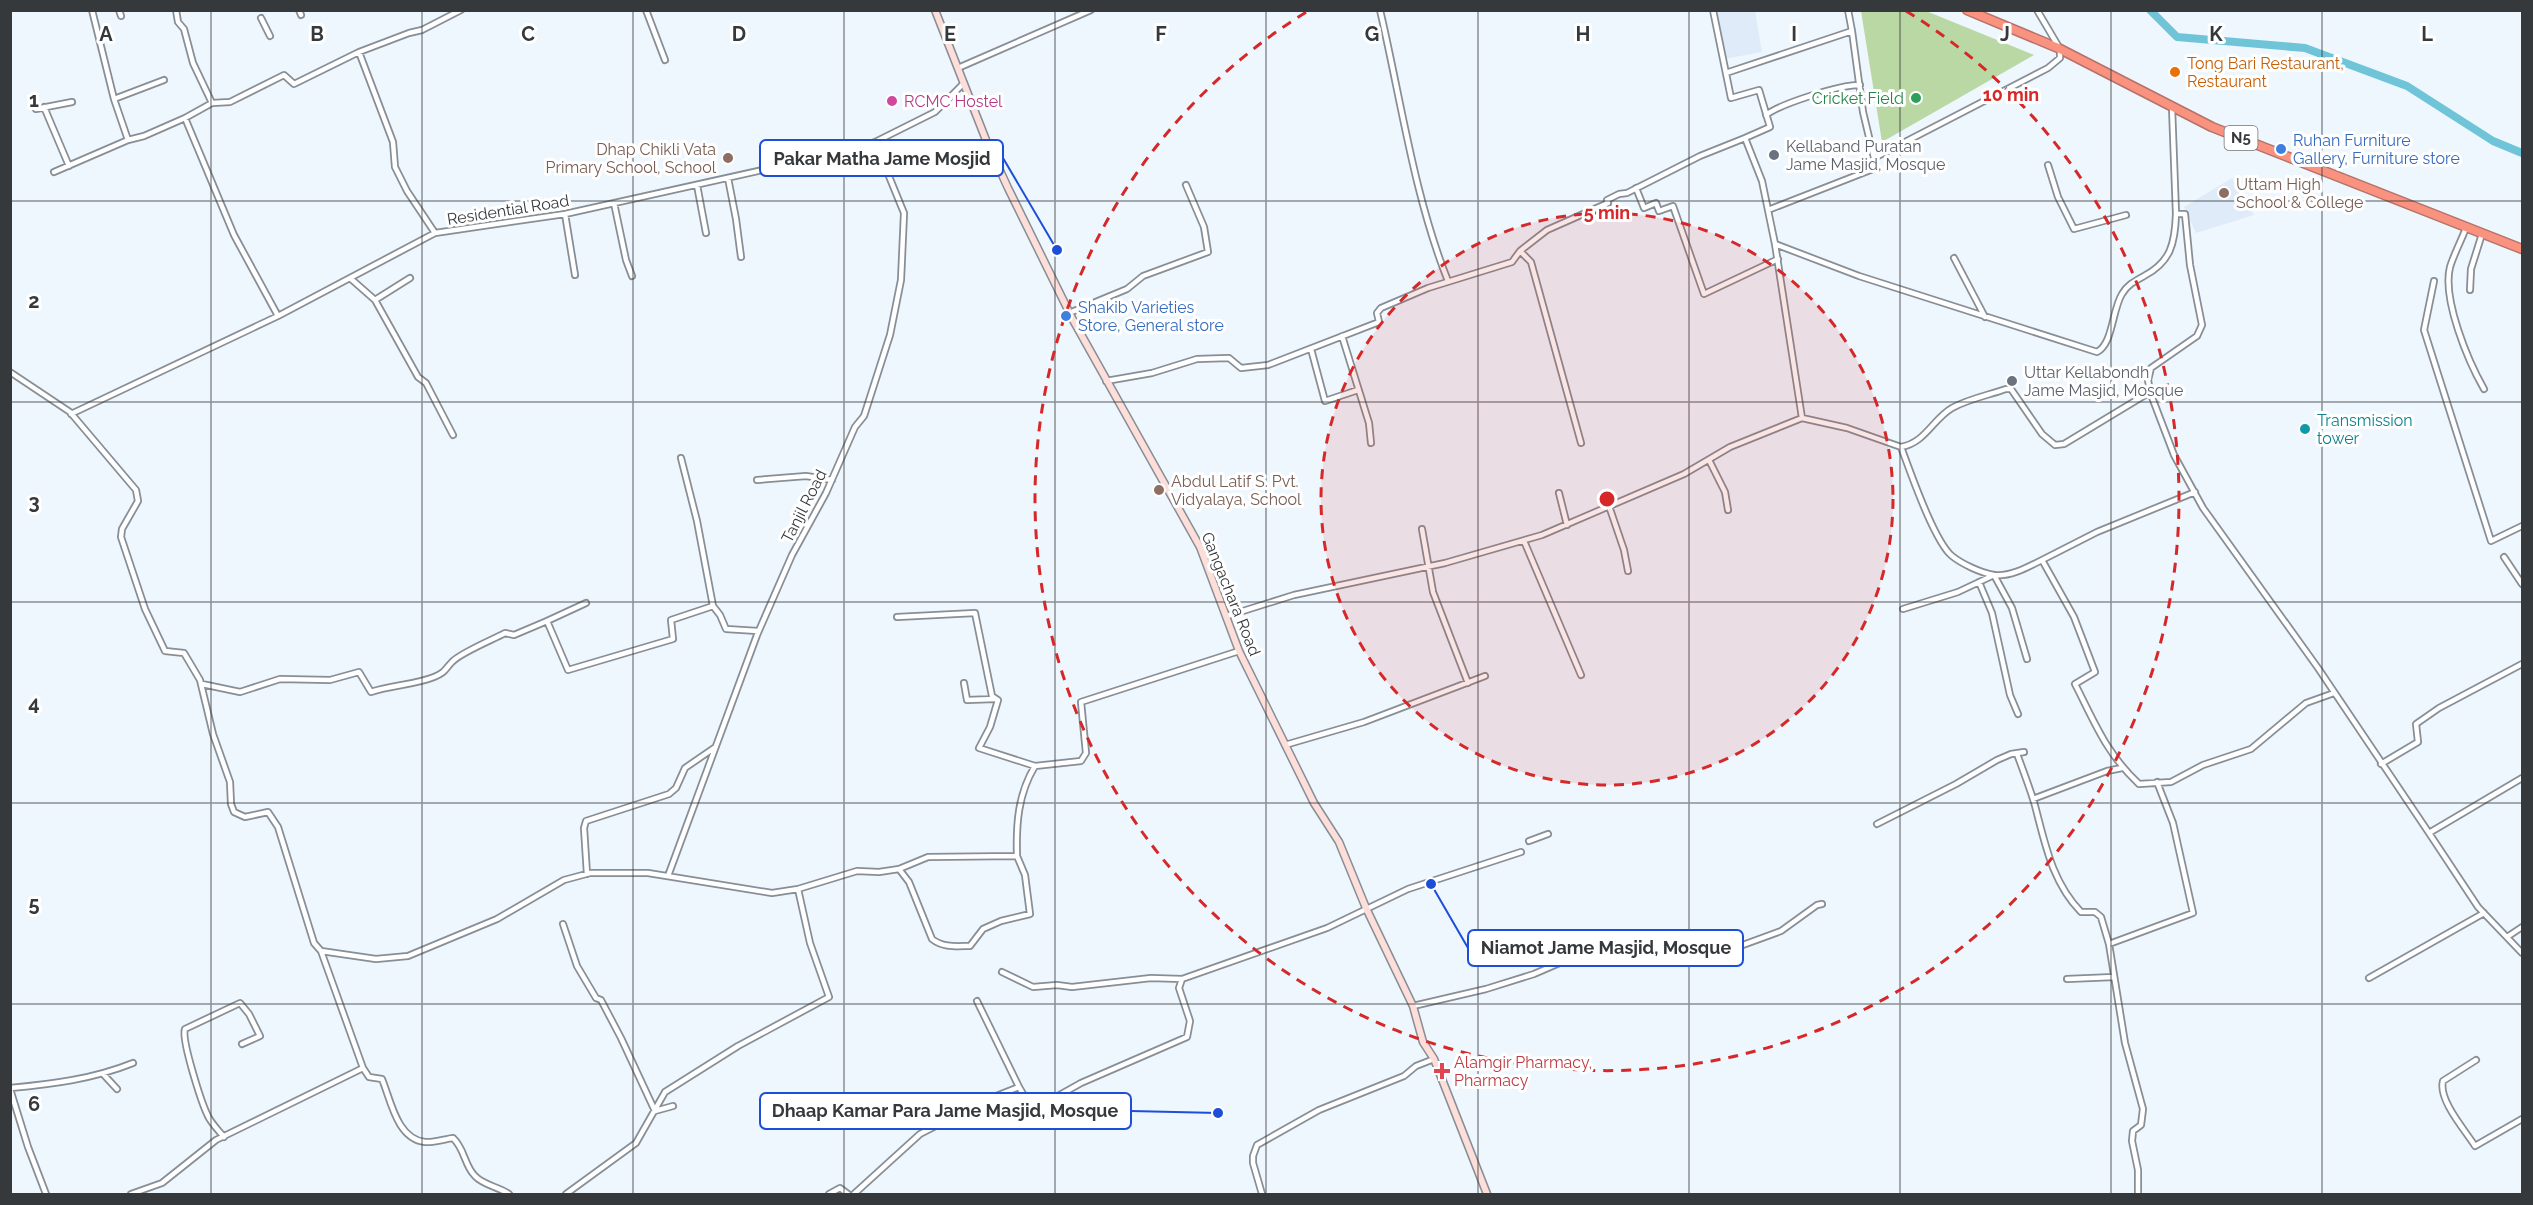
<svg xmlns="http://www.w3.org/2000/svg" width="2533" height="1205" font-family="Raleway,sans-serif">
<style>
.built{fill:#dfebf9}
.park{fill:#b9d8a4}
.lines{fill:none;stroke-linecap:round;stroke-linejoin:round}
.river{stroke:#6fc4d8;stroke-width:8}
.street-casing{stroke:#878e95;stroke-width:8}
.secondary-casing{stroke:#878e95;stroke-width:9}
.highway-casing{stroke:#b57368;stroke-width:11}
.street{stroke:#fff;stroke-width:4.5}
.secondary{stroke:#feded9;stroke-width:6}
.highway{stroke:#fa9280;stroke-width:8}
.grid{fill:none;stroke:#36393c;stroke-width:1.5;stroke-opacity:0.55}
.ring{fill:none;stroke:#d62828;stroke-width:3;stroke-dasharray:10 8}
.food-dot{fill:#e8710a;stroke:#fff;stroke-width:2}
.leisure-dot{fill:#2e9e5b;stroke:#fff;stroke-width:2}
.hotel-dot{fill:#d1479c;stroke:#fff;stroke-width:2}
.shop-dot{fill:#3f7fe0;stroke:#fff;stroke-width:2}
.worship-dot{fill:#6b7280;stroke:#fff;stroke-width:2}
.education-dot{fill:#8d6e63;stroke:#fff;stroke-width:2}
.culture-dot{fill:#0f9aa8;stroke:#fff;stroke-width:2}
.health-dot{fill:#e0444e;stroke:#fff;stroke-width:2}
.labels{text-anchor:middle;dominant-baseline:central;stroke-width:6;stroke-linejoin:round;paint-order:stroke}
.shield{fill:#fff;stroke:#727476;stroke-width:1.5}
.shield-label{font-size:15px;font-weight:bold;fill:#36393c}
.food-label{font-size:16px;fill:#c56008;stroke:#fff;text-anchor:start}
.leisure-label{font-size:16px;fill:#27864d;stroke:#fff;text-anchor:end}
.hotel-label{font-size:16px;fill:#b23c85;stroke:#fff;text-anchor:start}
.shop-label{font-size:16px;fill:#366cbe;stroke:#fff;text-anchor:start}
.worship-label{font-size:16px;fill:#5b616d;stroke:#fff;text-anchor:start}
.education-label{font-size:16px;fill:#785e54;stroke:#fff;text-anchor:start}
.street-label{font-size:16px;fill:#36393c;stroke:#fff}
.culture-label{font-size:16px;fill:#0d838f;stroke:#fff;text-anchor:start}
.health-label{font-size:16px;fill:#be3a42;stroke:#fff;text-anchor:start}
.grid-label{font-size:20px;text-anchor:middle;font-weight:bold;fill:#36393c;stroke:#fff;stroke-width:6;stroke-linejoin:round;paint-order:stroke}
.centre{fill:#d62828;stroke:#fff;stroke-width:3}
.ring-label{font-size:18px;text-anchor:middle;font-weight:bold;fill:#d62828;stroke:#fff;stroke-width:6;stroke-linejoin:round;paint-order:stroke}
.leader{fill:none;stroke:#1d4ed8;stroke-width:2}
.callout-dot{fill:#1d4ed8;stroke:#fff;stroke-width:2}
.callout{fill:#fff;stroke:#1d4ed8;stroke-width:2}
.callout-label{font-size:18px;text-anchor:middle;font-weight:bold;fill:#36393c}
</style>
<rect width="100%" height="100%" fill="#eef6fe"/>
<path class="built" d="M1716 11H1755L1762 52 1724 59Z
M2232 178 2254 215 2196 233 2184 207Z"/>
<path class="park" d="M1861 11H1926L2034 55 1882 142Z"/>
<g class="lines">
<path class="river" d="M2150 10 2177 37 2305 48 2407 86 2493 141 2522 153"/>
<defs>
<path id="street" d="M92 10 114 99 128 140 144 136 185 118 234 235 278 316
M119 10 121 16
M176 10 178 22 184 29 193 63 212 103
M299 10 301 15
M646 10 665 60
M1380 10C1401 100 1414 196 1448 281
M1713 10 1731 98 1759 90 1770 127 1745 138 1762 181 1775 244 1802 418 1847 428 1901 447C1925 443 1933 419 1952 408 1968 399 1989 395 2006 389H2011L2042 434 2055 445 2064 444 2150 392 2148 380 2151 368 2197 336 2202 325 2190 265 2185 214H2176L2172 107
M261 18 270 36
M359 52 393 142 395 167 407 191 435 233
M958 68 1091 10
M1726 73 1852 31 1848 10
M114 99 164 80
M44 107 69 166
M36 109 72 102
M1766 115C1780 104 1842 84 1860 85
M185 118 212 103 230 102 284 75 294 84 359 52 409 33 422 30 461 10
M1874 158 2048 68 2060 58V49L2037 10
M2048 165 2058 197 2074 229 2126 215
M54 172 128 140
M728 178 736 219 741 257
M697 185 706 233
M1636 188 1644 208 1656 203 1659 211 1673 206 1704 294 1778 259
M614 203 626 260 632 276
M1768 210 1873 169 1874 158 1863 112 1852 31
M565 214 575 275
M2466 228C2461 241 2454 254 2450 267 2442 299 2468 361 2484 389
M1775 244 1859 276 2097 352C2113 344 2112 310 2122 294 2127 285 2135 281 2144 276 2171 262 2175 243 2176 214
M1520 251 1531 262 1581 443
M1954 258 1985 317
M350 278 375 300 418 377 426 383 453 435
M2434 281 2424 330 2491 541 2522 526
M2470 290 2471 269 2482 234
M375 300 410 278
M1069 313 1127 289 1143 276 1208 252 1204 227 1186 185
M1342 336 1369 423 1371 443
M1311 349 1325 401 1358 390
M10 372 70 412 136 490 138 501 122 529 121 537 145 609 165 651 184 653 200 680 213 734 230 782 231 804 234 812 245 817 268 812 278 827 314 943 321 951 376 959 408 956 497 919 564 880 590 873H648L772 893 798 889 857 871 879 872 899 869 928 857 1017 856C1016 824 1018 794 1035 766L1081 761 1086 753 1081 702 1239 651
M1106 381 1152 373 1197 359 1229 358 1241 368 1268 365 1379 322 1377 313 1381 308 1428 288 1512 262 1520 251 1547 230 1608 203 1607 200 1619 194 1627 193 1700 156 1745 138
M2150 392 2174 455 2203 508 2318 668 2429 833 2522 778
M71 414 278 316 435 233 565 214 812 159 875 142 935 112 964 83
M1901 447C1910 471 1934 541 1952 556 1962 564 1981 573 1994 575 2010 577 2028 567 2042 560
M681 458 697 521 713 606 720 615 726 629 758 631
M1709 460 1725 492 1728 510
M757 480 806 476 832 480
M2195 492 2097 532 2042 560 2074 617 2095 672 2075 684C2095 723 2106 753 2139 784L2171 782 2203 765 2251 749 2306 703 2334 693
M1559 493 1567 525
M1609 506 1624 550 1628 571
M1422 529 1433 592 1468 683
M1524 541 1581 675
M2504 557 2522 584
M1979 582 1992 613 2010 695 2018 714
M586 603 547 621 568 670 673 639 671 620 713 606
M1903 609 1958 592 1994 575 2012 608 2027 659
M1227 616 1294 595 1445 563 1542 535 1684 474 1730 447 1802 418
M897 617 975 613 992 696 998 700 990 727 979 748 1035 766
M964 683 967 700 995 699
M202 684 240 692 280 679 330 680 359 672 371 692C392 685 414 685 434 677 446 672 444 670 452 662 460 653 492 640 505 633L514 635 547 621
M1285 745 1364 722 1485 676
M2017 754C2023 770 2029 786 2034 802 2045 842 2051 881 2081 912H2095L2101 917 2109 944 2125 1043 2143 1109 2141 1125 2133 1131 2132 1141 2138 1170V1194
M2381 764 2418 742 2416 724 2439 708 2522 664
M2033 799 2107 771 2122 768
M1877 824 1956 784 1997 760 2011 754 2024 752
M2429 833 2478 907 2522 953
M1529 841 1548 834
M899 869 909 882 932 939C943 948 957 946 970 946L983 929 1001 921 1030 914 1025 875 1017 856
M587 874 584 828 586 821 669 794 676 788 685 768 714 748
M668 876 757 635 792 555 826 493 855 427 864 416 890 335 901 280 904 213 875 142
M563 924 577 966 596 998 601 1000 621 1038 655 1111 673 1106
M2507 937 2522 927
M2109 944 2193 913 2173 823 2157 782
M321 951 363 1068
M1002 972 1033 987 1057 985 1072 987 1151 978 1182 979
M2369 978 2484 913
M2067 979 2114 977
M977 1001 1019 1087
M1413 1006 1486 989 1534 974 1578 955 1602 952 1710 957 1781 931 1817 905 1822 904
M2476 1060 2443 1081C2438 1100 2465 1130 2475 1146L2522 1119
M104 1075 117 1089
M10 1088C53 1084 93 1079 133 1063
M10 1089 28 1147 46 1194
M224 1137C218 1130 210 1122 207 1114 201 1101 181 1039 185 1029L240 1003 249 1014 260 1036 242 1044
M131 1194 162 1183 216 1140 363 1068 369 1077 382 1079C391 1101 397 1139 425 1142 433 1143 445 1139 453 1138 465 1149 464 1165 475 1176 483 1185 499 1187 509 1194
M566 1194 636 1143 665 1092 738 1046 829 997 810 943 798 889
M829 1194 840 1188 848 1194
M854 1194 920 1134 991 1098 1019 1087 1030 1106H1040L1081 1083 1187 1037 1190 1021 1179 988 1182 979 1327 928 1408 889 1521 852
M1262 1194 1253 1163V1156L1257 1145 1319 1110 1404 1076 1416 1066 1434 1059"/>
<path id="secondary" d="M935 10 986 140 1008 188 1073 320 1200 547 1239 651 1314 803 1339 842 1366 908 1413 1006 1423 1042 1434 1059 1487 1194"/>
<path id="highway" d="M1967 10 2058 48 2212 127 2522 249"/>
</defs>
<use href="#street" class="street-casing"/>
<use href="#secondary" class="secondary-casing"/>
<use href="#highway" class="highway-casing"/>
<use href="#street" class="street"/>
<use href="#secondary" class="secondary"/>
<use href="#highway" class="highway"/>
</g>
<path class="grid" d="M211 10V1194M422 10V1194M633 10V1194M844 10V1194M1055 10V1194M1266 10V1194M1478 10V1194M1689 10V1194M1900 10V1194M2111 10V1194M2322 10V1194M10 201H2522M10 402H2522M10 602H2522M10 803H2522M10 1004H2522"/>
<circle cx="1607" cy="499" r="286" fill="#d62828" fill-opacity=".12"/>
<g class="ring">
<circle cx="1607" cy="499" r="286"/>
<path d="M1906 11A572 572 0 1 1 1308 11"/>
</g>
<circle class="food-dot" cx="2175" cy="72" r="6"/>
<circle class="leisure-dot" cx="1916" cy="98" r="6"/>
<circle class="hotel-dot" cx="892" cy="101" r="6"/>
<g class="shop-dot">
<circle cx="2281" cy="149" r="6"/>
<circle cx="1066" cy="316" r="6"/>
</g>
<g class="worship-dot">
<circle cx="1774" cy="155" r="6"/>
<circle cx="2012" cy="381" r="6"/>
</g>
<g class="education-dot">
<circle cx="728" cy="158" r="6"/>
<circle cx="2224" cy="193" r="6"/>
<circle cx="1159" cy="490" r="6"/>
</g>
<circle class="culture-dot" cx="2305" cy="429" r="6"/>
<path class="health-dot" d="M1439 1062h6v6h6v6h-6v6h-6v-6h-6v-6h6z"/>
<g class="labels">
<rect class="shield" x="2224.5" y="126" width="33" height="24" rx="4.5"/>
<g class="shield-label">
<text x="2241" y="138">N5</text>
</g>
<g class="food-label">
<text x="2187" y="63">Tong Bari Restaurant,<tspan x="2187" dy="18">Restaurant</tspan></text>
</g>
<g class="leisure-label">
<text x="1904" y="98">Cricket Field</text>
</g>
<g class="hotel-label">
<text x="904" y="101">RCMC Hostel</text>
</g>
<g class="shop-label">
<text x="2293" y="140">Ruhan Furniture<tspan x="2293" dy="18">Gallery, Furniture store</tspan></text>
<text x="1078" y="307">Shakib Varieties<tspan x="1078" dy="18">Store, General store</tspan></text>
</g>
<g class="worship-label">
<text x="1786" y="146">Kellaband Puratan<tspan x="1786" dy="18">Jame Masjid, Mosque</tspan></text>
<text x="2024" y="372">Uttar Kellabondh<tspan x="2024" dy="18">Jame Masjid, Mosque</tspan></text>
</g>
<g class="education-label">
<text x="716" y="149" text-anchor="end">Dhap Chikli Vata<tspan x="716" dy="18">Primary School, School</tspan></text>
<text x="2236" y="184">Uttam High<tspan x="2236" dy="18">School &amp; College</tspan></text>
<text x="1171" y="481">Abdul Latif S. Pvt.<tspan x="1171" dy="18">Vidyalaya, School</tspan></text>
</g>
<g class="street-label">
<text transform="translate(508 210) rotate(-9)">Residential Road</text>
<text transform="translate(804 506) rotate(-63)">Tanjil Road</text>
<text transform="translate(1231 594) rotate(68)">Gangachara Road</text>
</g>
<g class="culture-label">
<text x="2317" y="420">Transmission<tspan x="2317" dy="18">tower</tspan></text>
</g>
<g class="health-label">
<text x="1454" y="1062">Alamgir Pharmacy,<tspan x="1454" dy="18">Pharmacy</tspan></text>
</g>
</g>
<g class="grid-label">
<text x="106" y="41">A</text>
<text x="317" y="41">B</text>
<text x="528" y="41">C</text>
<text x="739" y="41">D</text>
<text x="950" y="41">E</text>
<text x="1161" y="41">F</text>
<text x="1372" y="41">G</text>
<text x="1583" y="41">H</text>
<text x="1794" y="41">I</text>
<text x="2005" y="41">J</text>
<text x="2216" y="41">K</text>
<text x="2427" y="41">L</text>
<text x="34" y="107">1</text>
<text x="34" y="308">2</text>
<text x="34" y="509">3</text>
<text x="34" y="710">4</text>
<text x="34" y="911">5</text>
<text x="34" y="1111">6</text>
</g>
<circle cx="1607" cy="499" r="9" class="centre"/>
<g class="ring-label">
<text x="2011" y="101">10 min</text>
<text x="1607" y="219">5 min</text>
</g>
<path class="leader" d="M1057 250L1003 158M1431 884L1468 948M1218 1113L1131 1111"/>
<g class="callout-dot">
<circle cx="1057" cy="250" r="6"/>
<circle cx="1431" cy="884" r="6"/>
<circle cx="1218" cy="1113" r="6"/>
</g>
<g class="callout">
<rect x="760" y="140" width="243" height="36" rx="6"/>
<rect x="1468" y="930" width="275" height="36" rx="6"/>
<rect x="760" y="1093" width="371" height="36" rx="6"/>
</g>
<g class="callout-label">
<text x="882" y="165">Pakar Matha Jame Mosjid</text>
<text x="1606" y="954">Niamot Jame Masjid, Mosque</text>
<text x="945" y="1117">Dhaap Kamar Para Jame Masjid, Mosque</text>
</g>
<rect width="2533" height="1205" fill="none" stroke="#36393c" stroke-width="24"/>
</svg>
